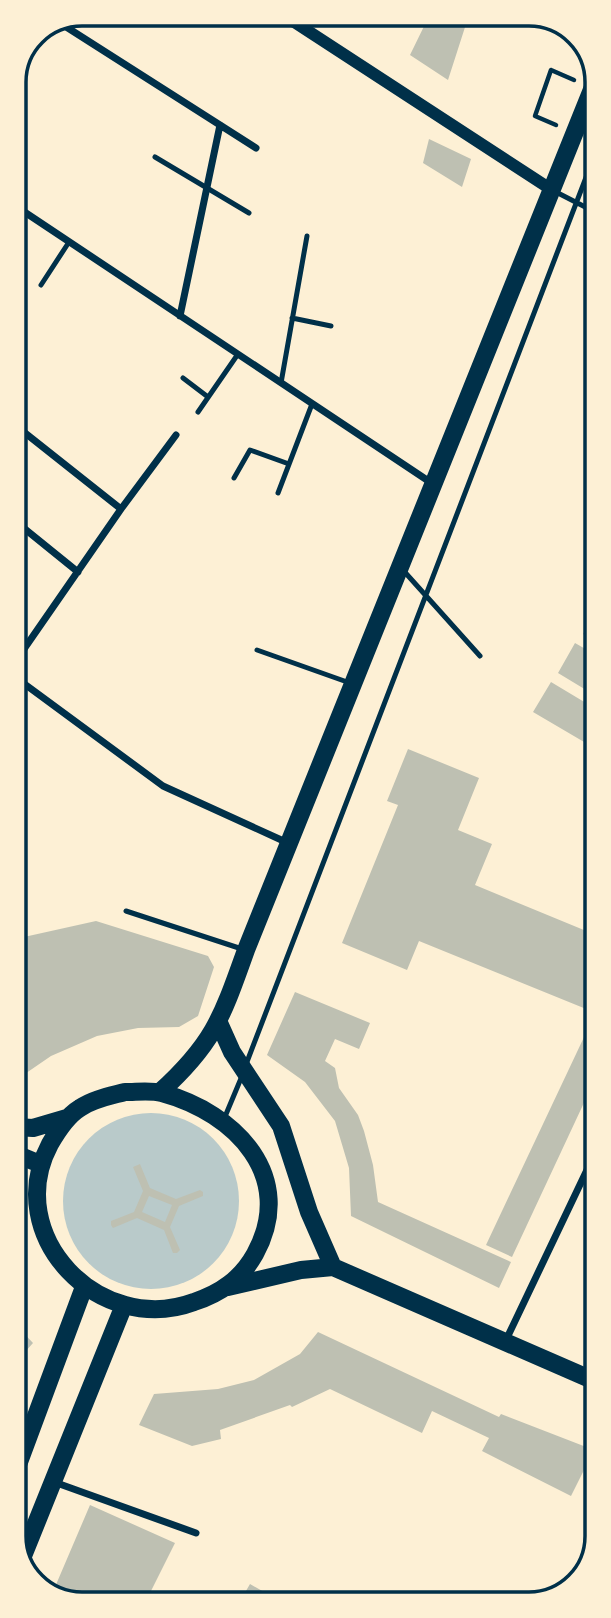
<svg xmlns="http://www.w3.org/2000/svg" width="611" height="1618" font-family="'Archivo Narrow',sans-serif">
<style>
.green{fill:#b9caca}
.building{fill:#bec0b2;fill-rule:evenodd}
.lines{fill:none;stroke-linecap:round;stroke-linejoin:round}
.path{stroke:#003049;stroke-width:4.5}
.service{stroke:#003049;stroke-width:5}
.minor{stroke:#003049;stroke-width:7}
.tertiary{stroke:#003049;stroke-width:12}
.primary{stroke:#003049;stroke-width:18}
.rim{fill:none;stroke:#003049;stroke-width:3.5}
</style>
<rect width="100%" height="100%" fill="#fdf0d5"/>
<path class="green" d="M63 1201a88 88 0 1 1 176 0a88 88 0 1 1-176 0Z"/>
<path class="building" d="M430 14H452L467 21 448 80 410 55Z
M429 139 471 159 462 187 423 163Z
M595 613 596 642 583 634Z
M575 643 596 655V696L558 673Z
M551 682 596 709V749L533 712Z
M408 749 479 778 458 830 492 844 475 885 596 935V1013L419 941 407 970 342 943 398 805 387 801Z
M96 921 208 956 214 967 198 1016 179 1027 138 1028 97 1036 51 1056 16 1080 15 939Z
M295 992 370 1023 359 1049 335 1039 325 1061 335 1068 339 1088 358 1115 364 1131 373 1165 378 1202 511 1262 499 1288 351 1216 349 1168 335 1121 305 1082 267 1055Z
M585 1035 596 1040V1077L512 1257 486 1245Z
M140 1164 150 1188 176 1199 200 1190 203 1192V1196L179 1206 170 1227 180 1250 177 1253H173L164 1230 137 1218 113 1228 111 1225V1221L134 1212 143 1191 133 1167ZM149 1196 172 1205 165 1222 142 1212Z
M16 1325 33 1343 16 1362Z
M318 1332 499 1417 501 1414 594 1450 571 1496 482 1451 489 1438 432 1411 422 1433 330 1389 292 1407 290 1405 220 1430 221 1439 192 1446 139 1425 154 1394 218 1389 254 1380 300 1354Z
M90 1505 175 1543 145 1603 77 1604 52 1594Z
M250 1584 271 1596 283 1603H239Z"/>
<g class="lines">
<path class="path" d="M556 125 535 116 551 70 574 80"/>
<path class="service" d="M155 157 249 213
M554 191 595 212
M41 285 69 242
M292 318 331 326
M183 378 208 397
M281 383 307 236
M198 412 238 354
M234 478 250 450 289 464
M278 493 312 404
M402 569 480 656
M257 650 350 683
M126 911 242 949
M245 1067 595 154
M224 1119 242 1076"/>
<path class="minor" d="M60 23 256 148
M14 205 433 484
M180 316 220 125
M15 425 121 509
M15 521 78 572
M15 662 121 509 176 435
M15 677 163 786 288 843
M506 1340 596 1151
M54 1482 196 1533"/>
<path class="tertiary" d="M282 14 552 190"/>
<path class="primary" d="M219 1023 232 1052 281 1126 309 1212 333 1267
M125 1092C137 1092 151 1090 162 1093 236 1113 297 1177 255 1254 241 1279 221 1293 194 1302 100 1337 1 1236 50 1144 58 1130 67 1116 80 1108 93 1099 110 1096 125 1092Z
M160 1092C214 1043 222 1017 246 950L595 82
M16 1127 33 1128 67 1118
M16 1154 40 1164
M228 1287 301 1270 333 1267 597 1382
M16 1470 84 1287
M21 1561 124 1305"/>
</g>
<path d="M0 0H611V1618H0ZM82 26H529A56 56 0 0 1 585 82V1536A56 56 0 0 1 529 1592H82A56 56 0 0 1 26 1536V82A56 56 0 0 1 82 26Z" fill="#fdf0d5" fill-rule="evenodd"/>
<path class="rim" d="M82 26H529A56 56 0 0 1 585 82V1536A56 56 0 0 1 529 1592H82A56 56 0 0 1 26 1536V82A56 56 0 0 1 82 26Z"/>
</svg>
